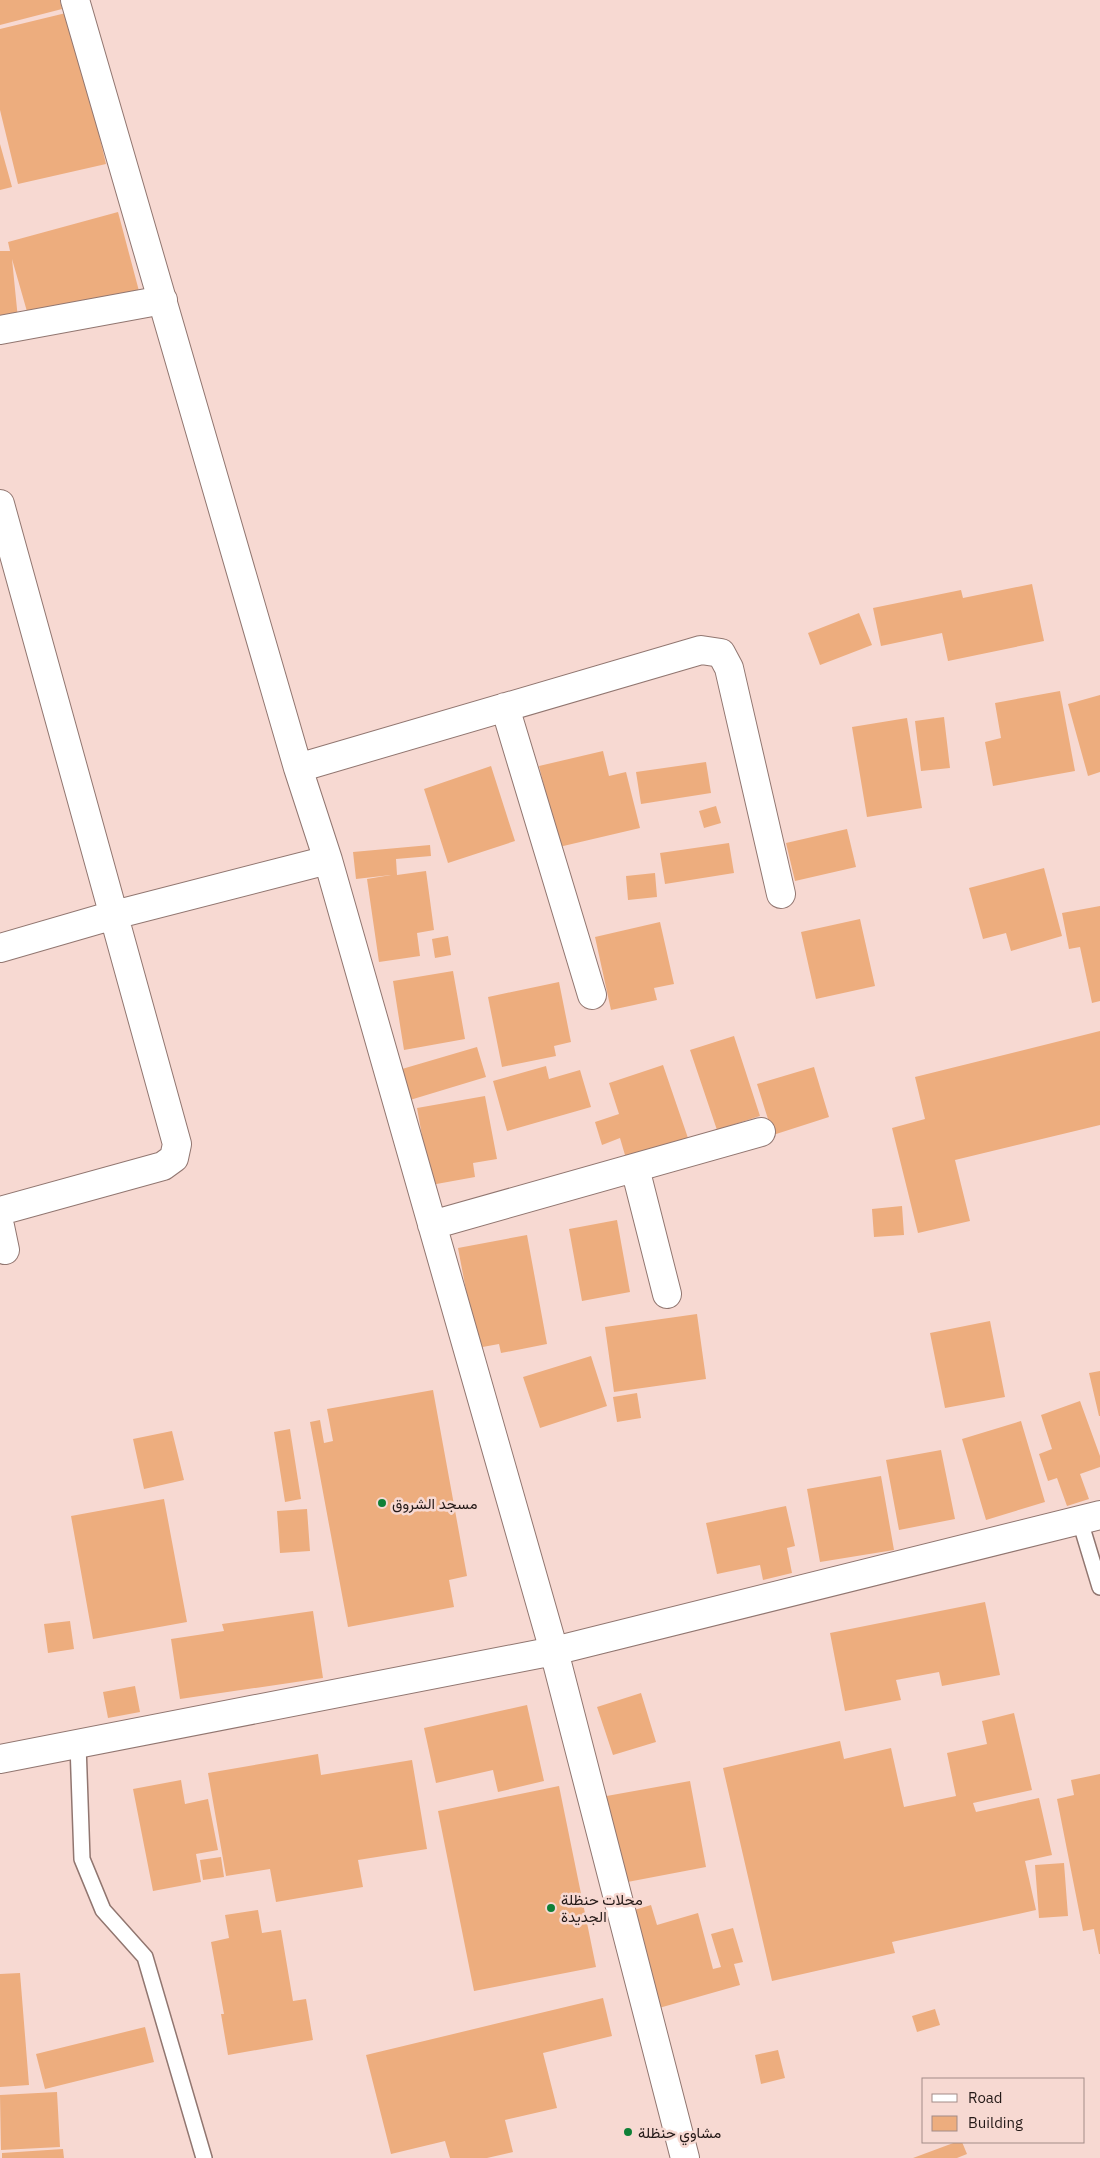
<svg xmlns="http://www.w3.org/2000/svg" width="1100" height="2158" font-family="'IBM Plex Sans',Vazirmatn,sans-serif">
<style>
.building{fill:#edad7e}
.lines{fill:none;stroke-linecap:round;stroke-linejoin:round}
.service-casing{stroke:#917670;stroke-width:18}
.minor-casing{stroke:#917670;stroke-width:30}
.tertiary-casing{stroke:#917670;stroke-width:30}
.service{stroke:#fff;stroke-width:15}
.minor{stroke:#fff;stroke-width:28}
.tertiary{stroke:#fff;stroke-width:28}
.poi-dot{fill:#0f8037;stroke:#f7d9d2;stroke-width:2}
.labels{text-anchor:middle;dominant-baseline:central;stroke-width:5;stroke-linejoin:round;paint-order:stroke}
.poi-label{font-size:15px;fill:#241917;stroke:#f7d9d2;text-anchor:start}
</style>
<rect width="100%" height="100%" fill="#f7d9d2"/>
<path class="building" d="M0 0H60L62 9 0 25Z
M70 12 106 164 18 184 0 110V29Z
M0 144 12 187 0 190Z
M118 212 139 291 30 322 12 259 18 319 0 320V251H10L8 242Z
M1032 584 1044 641 948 661 942 633 881 646 873 608 961 590 963 598Z
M859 613 872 645 820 665 808 633Z
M1060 691 1075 771 993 786 985 742 1001 738 995 703Z
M1100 695V772L1088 776 1068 704Z
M944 717 950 768 921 771 915 721Z
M907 718 922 808 867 817 852 727Z
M603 751 609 776 626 772 640 828 559 847 539 766Z
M706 762 711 793 641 804 636 772Z
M491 766 515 841 448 863 424 789Z
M716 806 721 823 704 828 699 811Z
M847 829 856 867 795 881 786 843Z
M729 843 734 873 665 884 660 853Z
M430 845 431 856 396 859 397 875 426 871 434 930 417 933 420 956 379 962 367 879 391 875 356 879 353 852Z
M1044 868 1062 936 1011 951 1006 933 983 939 969 888Z
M655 873 657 897 628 900 626 876Z
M1100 906V1001L1092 1003 1080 947 1069 949 1062 913Z
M860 919 875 986 816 999 801 932Z
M660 922 674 984 654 988 657 1000 611 1010 595 937Z
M448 936 451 955 435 958 432 939Z
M453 971 465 1039 404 1050 393 981Z
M559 982 571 1042 554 1046 556 1056 502 1067 488 997Z
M1100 1031V1125L955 1160 970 1221 918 1233 892 1128 925 1119 915 1077Z
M734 1036 760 1116 717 1130 690 1050Z
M477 1047 486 1077 410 1100 402 1069Z
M663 1065 689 1141 627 1162 620 1138 602 1145 595 1122 619 1114 609 1083Z
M546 1066 549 1079 580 1070 591 1107 507 1131 493 1081Z
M814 1067 829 1117 773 1135 757 1084Z
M485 1096 497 1159 473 1163 475 1177 431 1185 417 1108Z
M902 1206 904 1235 874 1237 872 1209Z
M617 1220 630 1292 582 1301 569 1229Z
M527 1235 547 1344 501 1353 499 1344 477 1348 458 1248Z
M697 1314 706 1379 614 1392 605 1327Z
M990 1321 1005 1397 945 1408 930 1333Z
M591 1356 607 1406 540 1428 523 1377Z
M1100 1371V1416H1099L1089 1373Z
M433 1390 467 1576 449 1580 454 1607 348 1627 310 1422 320 1420 324 1443 333 1441 327 1409Z
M637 1393 641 1418 617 1422 613 1397Z
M1080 1401 1100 1456V1467L1080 1474 1089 1499 1067 1506 1057 1478 1048 1481 1039 1454 1052 1449 1041 1415Z
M1021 1421 1045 1502 986 1520 962 1439Z
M290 1429 301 1499 285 1502 274 1432Z
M172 1431 184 1480 144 1489 133 1439Z
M941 1450 955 1519 899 1530 886 1460Z
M881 1476 894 1550 820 1562 807 1489Z
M164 1499 187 1622 93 1639 71 1516Z
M786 1506 795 1546 787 1548 792 1573 763 1580 760 1565 717 1574 706 1523Z
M307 1509 310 1551 280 1553 277 1511Z
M985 1602 1000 1675 942 1686 939 1672 896 1680 901 1700 845 1711 830 1633Z
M313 1611 323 1678 180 1699 171 1639 224 1631 222 1624Z
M70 1621 74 1649 48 1653 44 1624Z
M135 1686 140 1712 108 1718 103 1692Z
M641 1693 656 1742 613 1755 597 1707Z
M527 1705 544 1781 498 1792 493 1770 436 1783 424 1728Z
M1014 1713 1032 1790 973 1803 976 1812 1039 1798 1052 1855 1025 1861 1036 1910 892 1942 895 1953 772 1981 723 1768 840 1741 844 1759 891 1748 904 1807 956 1796 947 1753 987 1744 982 1721Z
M318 1754 321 1775 412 1760 427 1849 358 1860 363 1887 276 1902 270 1869 226 1876 208 1773Z
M1100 1774V1954H1099L1094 1929 1083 1931 1057 1799 1074 1795 1071 1780Z
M181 1780 185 1804 208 1799 218 1850 196 1854 201 1882 153 1891 133 1789Z
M690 1781 706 1867 617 1884 601 1797Z
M559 1786 596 1967 474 1991 438 1811Z
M221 1857 224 1877 203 1880 200 1860Z
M1064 1863 1068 1916 1039 1918 1035 1865Z
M651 1905 657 1925 698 1913 713 1969 721 1967 711 1934 733 1928 743 1962 734 1964 740 1985 659 2008 631 1911Z
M258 1910 262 1933 281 1930 293 2001 306 1999 313 2040 228 2055 221 2014H224L211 1942 229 1938 225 1915Z
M20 1973 29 2085 0 2087V1974Z
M603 1998 612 2036 543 2053 557 2108 505 2120 513 2152 487 2158H450L445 2141 391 2154 366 2055Z
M935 2009 940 2025 917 2032 912 2016Z
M145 2027 154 2062 45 2089 36 2054Z
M778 2050 785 2078 761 2084 755 2055Z
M57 2092 60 2147 1 2150 0 2095Z
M956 2142H962L967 2154 957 2158H913Z
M63 2149 64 2158H2V2153Z"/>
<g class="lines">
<defs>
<path id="service" d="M1080 1521 1100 1587
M78 1744 82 1859 103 1910 145 1957 204 2158"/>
<path id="minor" d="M75 0 298 768 328 860 554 1651
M0 330 163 300
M0 504 177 1144 174 1158 163 1166 0 1211
M505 707 592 995
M298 768 701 650 721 653 729 668 781 894
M0 948 114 915 328 860
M635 1168 667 1294
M432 1225 761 1132
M0 1226 5 1250"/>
<path id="tertiary" d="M554 1651 685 2158
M0 1759 554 1651 1100 1515"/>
</defs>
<use href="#service" class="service-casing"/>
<use href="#minor" class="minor-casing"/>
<use href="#tertiary" class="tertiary-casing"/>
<use href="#service" class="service"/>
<use href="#minor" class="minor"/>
<use href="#tertiary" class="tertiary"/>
</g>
<g class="poi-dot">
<circle cx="382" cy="1503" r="5"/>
<circle cx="551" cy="1908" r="5"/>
<circle cx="628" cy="2132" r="5"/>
</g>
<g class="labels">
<g class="poi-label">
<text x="392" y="1503">مسجد الشروق</text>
<text x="561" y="1899">محلات حنظلة<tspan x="561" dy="17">الجديدة</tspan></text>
<text x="638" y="2132">مشاوي حنظلة</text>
</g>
</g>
<rect x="922" y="2078" width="162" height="65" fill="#f7d9d2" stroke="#a38c87"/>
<rect x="932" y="2094" width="25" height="8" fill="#ffffff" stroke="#a38c87"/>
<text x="968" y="2103" font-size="15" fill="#241917">Road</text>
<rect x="932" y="2116" width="25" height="15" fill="#edad7e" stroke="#a38c87"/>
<text x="968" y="2128" font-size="15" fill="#241917">Building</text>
</svg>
